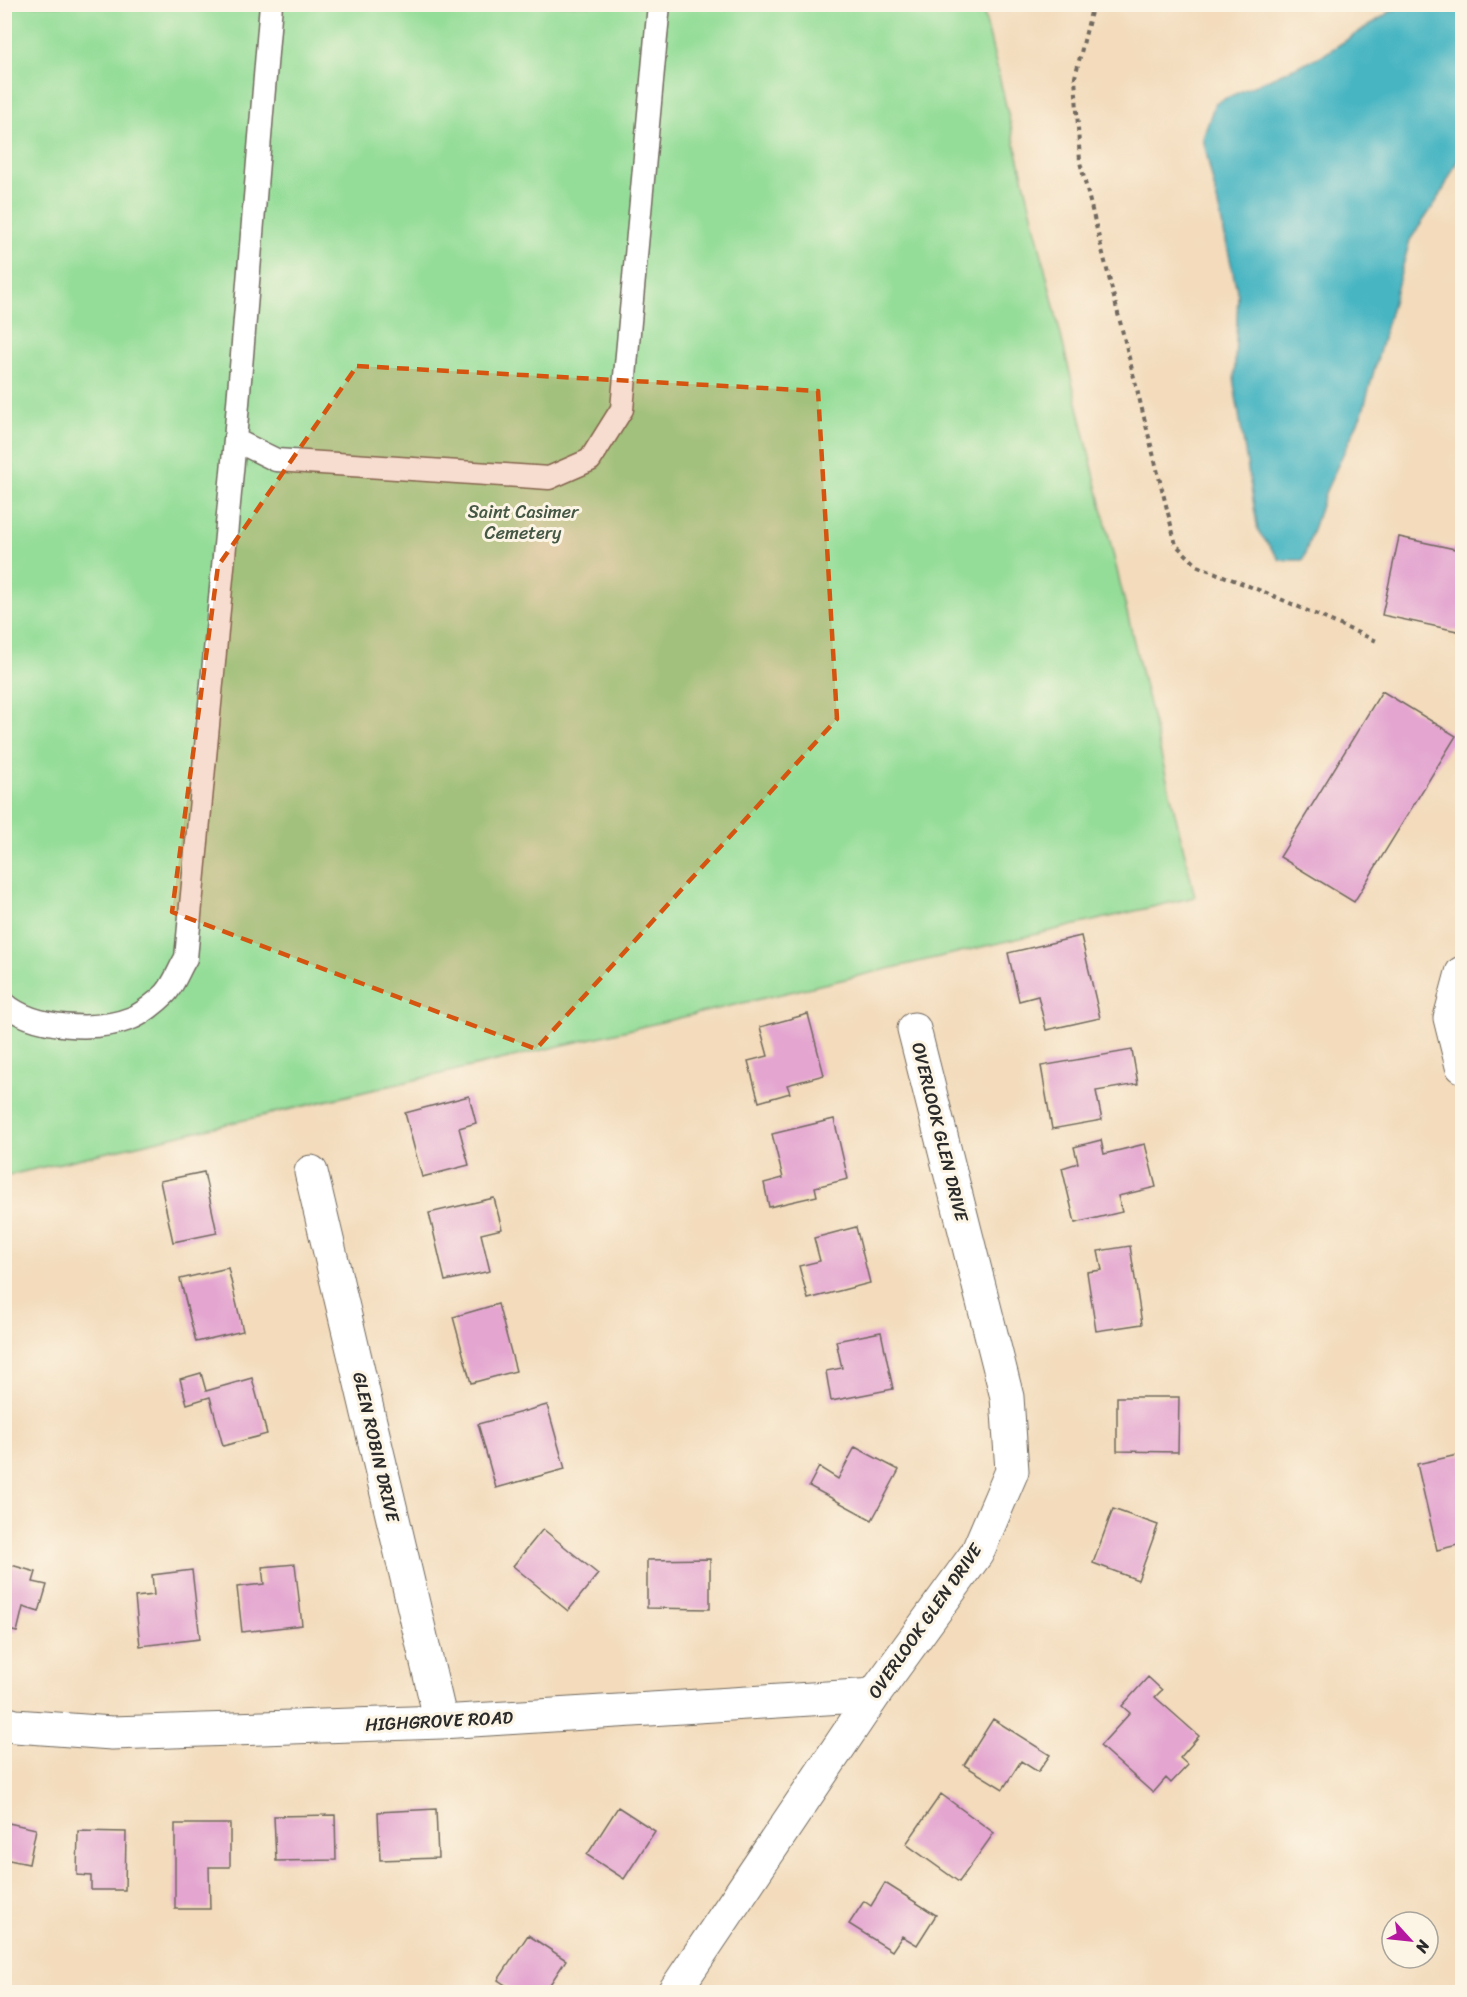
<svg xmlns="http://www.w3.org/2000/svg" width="1467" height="1997" font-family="Sriracha,sans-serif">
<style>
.green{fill:#94dd98;stroke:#608462;stroke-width:1.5}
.water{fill:#47b5c2;stroke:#397076;stroke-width:1.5}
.building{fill:#e4a6d0}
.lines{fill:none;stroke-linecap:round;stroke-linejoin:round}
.lane-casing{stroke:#71695e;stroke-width:25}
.street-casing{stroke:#71695e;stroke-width:35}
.path{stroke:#71695e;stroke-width:4;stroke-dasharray:4.5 4.5;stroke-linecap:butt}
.lane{stroke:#fff;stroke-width:22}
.street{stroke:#fff;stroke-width:33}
.marked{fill:#d5540f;fill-opacity:0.2;stroke:#d5540f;stroke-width:4.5;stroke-dasharray:12 8;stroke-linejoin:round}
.labels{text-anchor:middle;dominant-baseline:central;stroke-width:6;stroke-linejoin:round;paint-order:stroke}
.park-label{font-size:18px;fill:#455846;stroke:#fcf5e5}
.street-label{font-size:18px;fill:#2b2b2b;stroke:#fcf5e5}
</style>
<rect width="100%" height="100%" fill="#fcf5e5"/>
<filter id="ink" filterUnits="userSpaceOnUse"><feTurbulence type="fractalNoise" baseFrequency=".0167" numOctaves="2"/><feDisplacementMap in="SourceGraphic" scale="12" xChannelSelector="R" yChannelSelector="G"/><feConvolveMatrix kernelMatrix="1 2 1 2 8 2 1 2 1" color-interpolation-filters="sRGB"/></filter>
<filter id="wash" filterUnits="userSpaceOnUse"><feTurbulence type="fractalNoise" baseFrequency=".008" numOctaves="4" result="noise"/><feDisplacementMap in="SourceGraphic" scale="24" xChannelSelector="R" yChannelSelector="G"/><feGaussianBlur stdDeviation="1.35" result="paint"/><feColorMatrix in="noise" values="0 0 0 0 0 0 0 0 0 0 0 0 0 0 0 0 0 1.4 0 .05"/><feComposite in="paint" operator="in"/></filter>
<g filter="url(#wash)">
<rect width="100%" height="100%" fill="#f3dbbc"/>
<path class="green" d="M4 5H982L1195 897 5 1176Z"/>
<path class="water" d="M1408 4 1462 5V151L1440 196 1410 240 1363 411 1325 493 1303 560H1280L1258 531 1234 384 1238 295 1203 138 1215 103 1325 54 1393 10Z"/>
<g id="blocks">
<path class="building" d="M1458 534 1462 535V632L1382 615 1399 537 1455 549Z
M1382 691 1456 736 1354 902 1280 857Z
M1081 936 1100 1018 1046 1030 1038 996 1019 1001 1008 953Z
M808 1014 824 1075 787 1085 790 1093 759 1102 748 1061 768 1056 760 1027Z
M1132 1050 1138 1084 1096 1091 1102 1120 1052 1129 1041 1066Z
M469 1096 476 1123 459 1128 469 1165 422 1177 405 1113Z
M834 1119 848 1179 815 1187 817 1196 769 1207 764 1183 783 1178 772 1134Z
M1101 1140 1104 1154 1145 1144 1156 1187 1118 1196 1122 1212 1075 1223 1062 1168 1078 1163 1074 1147Z
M204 1172 217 1233 173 1242 160 1181Z
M494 1198 502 1229 481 1234 490 1271 445 1281 429 1213Z
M856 1227 870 1283 808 1299 799 1266 820 1261 814 1238Z
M1130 1246 1142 1324 1096 1331 1087 1272 1102 1270 1098 1251Z
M228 1268 243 1331 196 1342 180 1279Z
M498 1304 516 1371 471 1383 453 1317Z
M881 1332 893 1389 831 1401 826 1371 842 1368 836 1341Z
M201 1373 206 1391 252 1378 267 1434 223 1446 210 1397 187 1404 180 1379Z
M1117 1397H1179L1178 1452 1117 1451Z
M547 1405 565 1469 496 1488 478 1424Z
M855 1447 899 1470 872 1520 809 1486 819 1467 838 1479Z
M1462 1454V1544L1437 1550 1417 1464Z
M1113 1509 1158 1525 1138 1580 1093 1563Z
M543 1529 598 1574 568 1611 513 1566Z
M710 1559V1609L647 1608V1560Z
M4 1563 36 1572 33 1582 47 1585 39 1612 23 1607 17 1632 4 1629Z
M295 1564 302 1625 242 1632 237 1587 264 1584 262 1567Z
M192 1570 200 1639 140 1646 135 1597 154 1595 152 1575Z
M1148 1677 1162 1690 1155 1697 1199 1736 1180 1758 1188 1765 1171 1783 1166 1778 1153 1793 1100 1746 1130 1713 1122 1706Z
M993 1719 1050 1755 1038 1772 1021 1761 1003 1789 964 1765Z
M941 1794 994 1833 959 1882 906 1844Z
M618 1807 655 1831 624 1879 587 1855Z
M436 1809 438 1858 380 1860 378 1812Z
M335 1815 336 1860 276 1861 274 1816Z
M4 1822 36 1829 29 1864 4 1859Z
M175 1824H230V1867H209L210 1909H175Z
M78 1831 126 1832 125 1890H91V1876L77 1875Z
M885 1883 936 1915 917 1945 902 1936 892 1951 849 1924 864 1901 871 1906Z
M528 1935 566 1960 545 1992H516L498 1980Z"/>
</g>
</g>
<g filter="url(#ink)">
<use href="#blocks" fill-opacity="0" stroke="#71695e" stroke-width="1.5"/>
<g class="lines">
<defs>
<path id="lane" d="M235 440 276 460 549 478 590 460 622 409 659 4
M4 1003C33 1029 97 1032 132 1018 142 1014 157 1002 165 994 174 985 179 969 186 958L235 440 271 4"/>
<path id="street" d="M1462 973 1450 1018 1462 1066
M311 1172 441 1722
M4 1723 15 1726 112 1733 441 1722 874 1695
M674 1992 874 1695 977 1553 1012 1471 1007 1397 914 1029"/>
</defs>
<use href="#lane" class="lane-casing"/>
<use href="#street" class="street-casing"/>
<path class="path" d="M1093 4 1075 77 1080 162 1176 545 1198 566 1269 594 1379 642"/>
<use href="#lane" class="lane"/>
<use href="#street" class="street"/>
</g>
</g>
<path class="marked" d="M357 366 818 391 837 719 536 1049 172 912 218 566Z"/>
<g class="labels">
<g class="park-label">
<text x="523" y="512">Saint Casimer<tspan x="523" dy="21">Cemetery</tspan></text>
</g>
<g class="street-label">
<text transform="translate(940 1132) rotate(76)">OVERLOOK GLEN DRIVE</text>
<text transform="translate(376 1447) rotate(77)">GLEN ROBIN DRIVE</text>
<text transform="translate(925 1621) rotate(-55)">OVERLOOK GLEN DRIVE</text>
<text transform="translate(439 1721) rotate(-3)">HIGHGROVE ROAD</text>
</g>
</g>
<rect width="1467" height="1997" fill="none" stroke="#fcf5e5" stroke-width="24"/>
<g transform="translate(1410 1940) rotate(117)"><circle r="28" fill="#fcf5e5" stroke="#a8a49b" stroke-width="1.5"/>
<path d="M0-4.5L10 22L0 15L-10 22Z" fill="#b5179e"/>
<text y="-9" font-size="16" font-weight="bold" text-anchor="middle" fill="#2b2b2b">N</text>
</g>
</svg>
